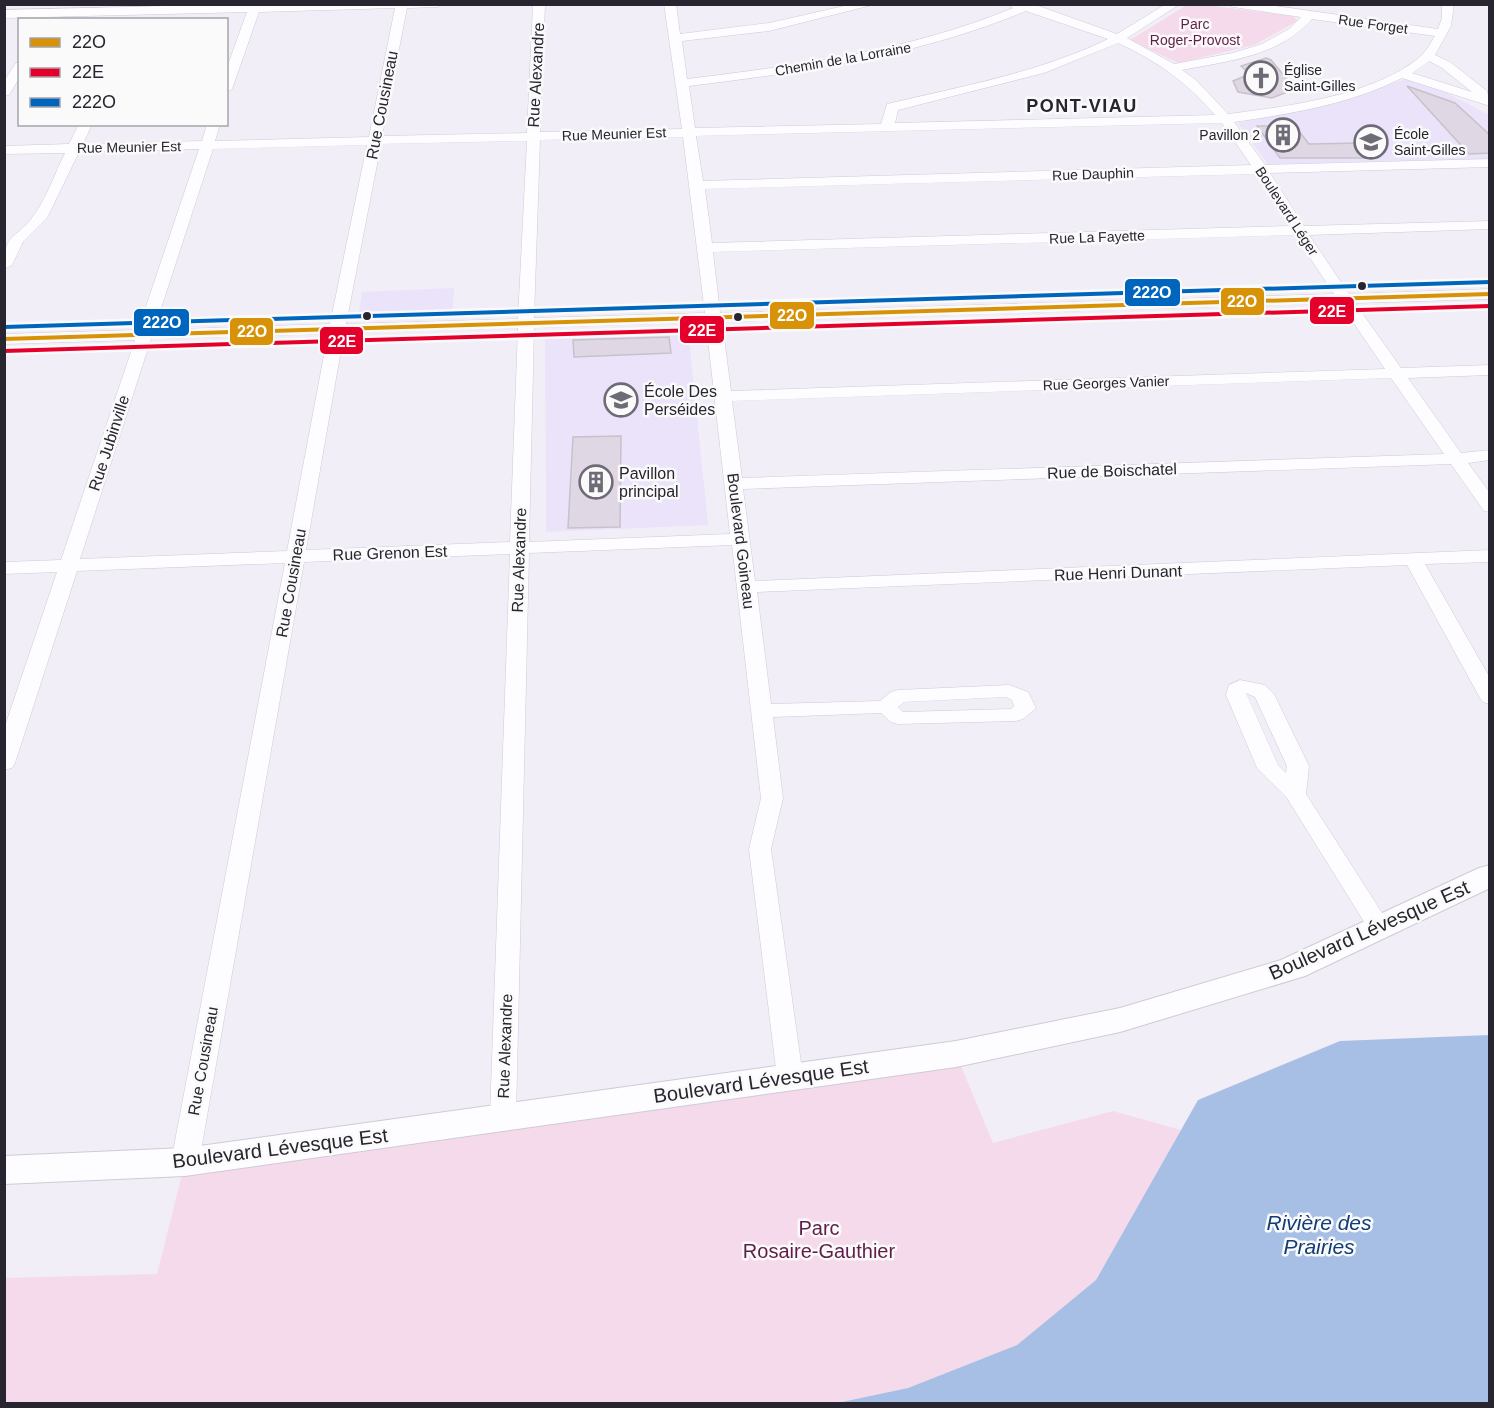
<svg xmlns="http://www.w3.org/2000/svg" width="1494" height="1408" font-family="Helvetica,sans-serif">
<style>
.built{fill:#eae3f9}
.green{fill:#f5daec}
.water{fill:#a8bfe5}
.building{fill:#e0d7e4;stroke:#c7c1cb;stroke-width:1.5}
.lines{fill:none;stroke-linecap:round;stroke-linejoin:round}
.street-casing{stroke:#cfcbd6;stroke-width:1}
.secondary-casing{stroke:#cfcbd6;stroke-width:2}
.street{fill:#fdfcfe;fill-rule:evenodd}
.secondary{fill:#fdfcfe;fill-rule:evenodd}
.bus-1-casing{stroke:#fafafa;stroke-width:5}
.bus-2-casing{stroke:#fafafa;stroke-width:5}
.bus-3-casing{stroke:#fafafa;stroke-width:5}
.bus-1{fill:#d89207;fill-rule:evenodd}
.bus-2{fill:#e4002b;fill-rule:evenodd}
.bus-3{fill:#0065bd;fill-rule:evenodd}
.bus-dot{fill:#282430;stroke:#fafafa;stroke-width:2}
.labels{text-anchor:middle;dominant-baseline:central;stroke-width:5;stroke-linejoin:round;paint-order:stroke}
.far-park-label{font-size:14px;fill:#611d49;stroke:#fafafa}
.far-street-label{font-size:14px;fill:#282430;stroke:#fafafa}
.far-poi-label{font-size:14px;fill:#282430;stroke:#fafafa;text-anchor:start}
.street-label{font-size:16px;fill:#282430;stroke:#fafafa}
.poi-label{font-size:16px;fill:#282430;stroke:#fafafa;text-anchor:start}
.far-district-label{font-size:18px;font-weight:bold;letter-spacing:1.5px;fill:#282430;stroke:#fafafa}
.near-street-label{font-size:20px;fill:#282430;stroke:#fafafa}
.near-park-label{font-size:20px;fill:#611d49;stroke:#fafafa}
.near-water-label{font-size:21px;font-style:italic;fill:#103c77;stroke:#fafafa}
.line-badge{stroke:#fafafa;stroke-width:2}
.badge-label{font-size:16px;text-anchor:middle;font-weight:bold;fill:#fff}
</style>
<rect width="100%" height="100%" fill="#f1eef8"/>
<path class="built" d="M1406 79 1449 94 1489 115V161L1270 167 1238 123 1331 104Z
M454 288 452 316 358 319 362 292Z
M688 328 708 525 546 532 545 330Z"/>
<path class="green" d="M1187 5H1205L1292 16 1298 21 1254 45 1178 63 1130 40Z
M956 1054 993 1143 1113 1111 1181 1130 1096 1280 1017 1345 908 1388 837 1403H5L4 1278 157 1274 185 1162Z"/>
<path class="water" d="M1489 1035V1403H837L908 1388 1017 1345 1096 1280 1198 1100 1340 1041Z"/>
<path class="building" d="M1266 58 1271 60 1295 89 1272 98 1238 92 1233 81 1250 74 1241 66Z
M1407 86 1455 103 1490 135V153L1469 154Z
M1257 126H1295L1309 144 1362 143 1371 158H1280Z
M669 337 671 353 574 357 573 340Z
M621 436 620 527 568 528 573 437Z"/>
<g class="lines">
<defs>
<path id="street" d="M250 4H443L438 7 407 8 382 136 527 133 533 4H545L540 132 682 129 664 4H676L680 34 769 23 853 4H876L769 31 682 41 687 79C799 65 909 51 1013 8L1007 4H1033L1117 34 1166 4H1180L1127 38 1174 64 1233 53 1262 44 1289 29 1301 17 1233 7 1228 4H1262L1438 29 1442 18V4H1454L1451 26 1435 55 1450 62 1487 91 1490 106 1402 78C1350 104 1291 114 1234 122L1265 165 1490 159V167L1270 173 1304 226 1490 221V229L1309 235 1349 294 1490 289V299L1355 303 1401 368 1490 365V375L1408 378 1461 453 1490 450V460L1468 463 1490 493V512L1484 511 1451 464 743 489 755 581 1490 550V562L1425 564 1490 678V704L1483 702 1480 698 1407 565 757 592 771 704 880 701 891 692 898 690 1009 685 1028 692 1036 708 1023 719 1016 721 898 724 891 722 881 713 773 717 783 798 771 849 803 1077 799 1084 790 1086 781 1084 777 1077 749 849 761 798 732 545 529 553 516 1116 512 1123 503 1126 494 1123 490 1116 510 554 304 562 199 1162 195 1169 185 1172 175 1169 171 1162 285 563 77 571 15 763 12 768 4 770V729L57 572 4 574V562L61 560 135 340 4 344V334L138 330 199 149 79 152 47 218 23 242 12 265 4 269C4 230 16 241 34 215 47 197 55 173 65 153L4 154V146L69 144 79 124H92L83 144 202 141 207 124H220L215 141 369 137 395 8 259 12 232 89 226 93V70L247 12 4 18V10ZM1026 11 1108 39C1038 73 962 86 887 104L881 124 695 128 689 86C804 72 918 56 1026 11ZM1312 19 1435 36C1431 42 1427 50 1422 55 1378 95 1285 107 1228 114L1196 80 1182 70C1229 61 1280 56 1312 19ZM1118 43C1156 60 1188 83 1215 115L895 123 898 110 1044 73ZM1429 61 1442 68 1472 92 1412 73ZM1222 123 1251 165 703 181 696 136ZM683 137 705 313 534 318 540 140ZM527 141 518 319 346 324 381 144ZM367 145 330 324 154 330 213 149ZM1256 174 1289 226 712 243 705 189ZM1295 235 1334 294 720 313 713 252ZM1340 303 1385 369 731 391 722 322ZM706 322 730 534 529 542 534 328ZM518 328 510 542 306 550 344 333ZM328 334 287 551 80 559 151 339ZM1391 378 1444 454 742 478 732 401ZM1006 697 1012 700 1014 706 1011 709 903 712 898 707 904 702Z
M20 62V77L9 95 4 96V81L16 63Z
M1240 680 1265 685 1274 694 1309 766 1306 794 1391 927 1387 933 1379 935 1371 933 1287 798 1257 768 1226 695 1229 685ZM1246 693 1255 697 1287 766 1286 773 1278 765Z"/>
<path id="secondary" d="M1490 865V888L1305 976 1120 1032 956 1067 185 1176 4 1184V1156L185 1148 956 1041 1120 1008 1281 960 1479 868Z"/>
</defs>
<use href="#street" class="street-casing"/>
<use href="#secondary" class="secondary-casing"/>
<use href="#street" class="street"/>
<use href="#secondary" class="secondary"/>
<defs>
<path id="bus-1" d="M1490 292V296L4 341V337Z"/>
<path id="bus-2" d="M1490 304V308L4 353V349Z"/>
<path id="bus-3" d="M1490 280V284L4 329V325Z"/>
</defs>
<use href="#bus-1" class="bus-1-casing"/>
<use href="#bus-2" class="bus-2-casing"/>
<use href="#bus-3" class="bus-3-casing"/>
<use href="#bus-1" class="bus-1"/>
<use href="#bus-2" class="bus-2"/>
<use href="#bus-3" class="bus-3"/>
</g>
<defs>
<symbol id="church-ring" viewBox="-11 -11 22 22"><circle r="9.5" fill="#fafafa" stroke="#6e6b76" stroke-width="1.5"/><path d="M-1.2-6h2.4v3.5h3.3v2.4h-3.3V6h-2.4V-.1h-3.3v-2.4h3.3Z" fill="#6e6b76"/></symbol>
<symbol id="building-ring" viewBox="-11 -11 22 22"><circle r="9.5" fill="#fafafa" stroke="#6e6b76" stroke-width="1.5"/><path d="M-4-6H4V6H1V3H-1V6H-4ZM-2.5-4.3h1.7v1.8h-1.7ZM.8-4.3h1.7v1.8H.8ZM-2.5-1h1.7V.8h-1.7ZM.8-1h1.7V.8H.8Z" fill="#6e6b76"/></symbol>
<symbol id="school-ring" viewBox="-11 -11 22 22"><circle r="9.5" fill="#fafafa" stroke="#6e6b76" stroke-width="1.5"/><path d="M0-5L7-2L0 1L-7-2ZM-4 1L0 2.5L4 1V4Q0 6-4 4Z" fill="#6e6b76"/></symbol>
</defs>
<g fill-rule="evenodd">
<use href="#church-ring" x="1242" y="59" width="38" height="38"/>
<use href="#building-ring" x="1264" y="116" width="38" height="38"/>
<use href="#school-ring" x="1352" y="123" width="38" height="38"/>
<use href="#school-ring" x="602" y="381" width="38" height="38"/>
<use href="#building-ring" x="577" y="463" width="38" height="38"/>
</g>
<g class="bus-dot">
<circle cx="1362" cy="286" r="5"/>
<circle cx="367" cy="316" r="5"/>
<circle cx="738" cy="317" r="5"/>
</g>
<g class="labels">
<g class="far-park-label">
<text x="1195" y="24">Parc<tspan x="1195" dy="16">Roger-Provost</tspan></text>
</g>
<g class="far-street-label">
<text transform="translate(1373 24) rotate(8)">Rue Forget</text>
<text transform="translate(843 59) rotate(-10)">Chemin de la Lorraine</text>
<text transform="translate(614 134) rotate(-2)">Rue Meunier Est</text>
<text transform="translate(129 147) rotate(-1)">Rue Meunier Est</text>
<text transform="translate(1093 174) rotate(-2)">Rue Dauphin</text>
<text transform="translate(1287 211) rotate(57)">Boulevard Léger</text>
<text transform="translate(1097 237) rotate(-2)">Rue La Fayette</text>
<text transform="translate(1106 383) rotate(-2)">Rue Georges Vanier</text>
</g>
<g class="far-poi-label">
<text x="1284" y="70">Église<tspan x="1284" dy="16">Saint-Gilles</tspan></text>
<text x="1394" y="134">École<tspan x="1394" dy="16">Saint-Gilles</tspan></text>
<text x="1260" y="135" text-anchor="end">Pavillon 2</text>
</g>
<g class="street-label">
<text transform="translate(536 75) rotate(-87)">Rue Alexandre</text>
<text transform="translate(382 105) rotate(-79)">Rue Cousineau</text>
<text transform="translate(109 443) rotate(-72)">Rue Jubinville</text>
<text transform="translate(1112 471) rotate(-2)">Rue de Boischatel</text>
<text transform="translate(741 541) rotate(83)">Boulevard Goineau</text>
<text transform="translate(390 553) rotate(-2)">Rue Grenon Est</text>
<text transform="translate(519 560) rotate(-88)">Rue Alexandre</text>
<text transform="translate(1118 573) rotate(-2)">Rue Henri Dunant</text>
<text transform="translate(291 583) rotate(-80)">Rue Cousineau</text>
<text transform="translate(505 1046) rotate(-88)">Rue Alexandre</text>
<text transform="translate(203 1061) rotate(-80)">Rue Cousineau</text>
</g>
<g class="poi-label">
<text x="644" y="391">École Des<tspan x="644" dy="18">Perséides</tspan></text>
<text x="619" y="473">Pavillon<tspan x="619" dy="18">principal</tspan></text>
</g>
<g class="far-district-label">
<text x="1082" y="106">PONT-VIAU</text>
</g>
<g class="near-street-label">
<text transform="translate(1369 930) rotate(-24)">Boulevard Lévesque Est</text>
<text transform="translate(761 1081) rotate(-8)">Boulevard Lévesque Est</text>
<text transform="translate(280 1148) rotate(-7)">Boulevard Lévesque Est</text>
</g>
<g class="near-park-label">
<text x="819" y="1228">Parc<tspan x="819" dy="23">Rosaire-Gauthier</tspan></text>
</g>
<g class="near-water-label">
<text x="1319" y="1222">Rivière des<tspan x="1319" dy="24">Prairies</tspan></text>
</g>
</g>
<g class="line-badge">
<rect x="1124" y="278" width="57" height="29" rx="6" fill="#0065bd"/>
<rect x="1220" y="287" width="45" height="29" rx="6" fill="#d89207"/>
<rect x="1309" y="296" width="46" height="29" rx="6" fill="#e4002b"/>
<rect x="769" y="301" width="46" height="29" rx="6" fill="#d89207"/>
<rect x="133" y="308" width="57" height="29" rx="6" fill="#0065bd"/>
<rect x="679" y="315" width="46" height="29" rx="6" fill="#e4002b"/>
<rect x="229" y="317" width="45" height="29" rx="6" fill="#d89207"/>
<rect x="319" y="326" width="45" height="29" rx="6" fill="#e4002b"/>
</g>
<g class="badge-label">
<text x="1152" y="298">222O</text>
<text x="1242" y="307">22O</text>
<text x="1332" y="317">22E</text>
<text x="792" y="321">22O</text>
<text x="162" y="328">222O</text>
<text x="702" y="336">22E</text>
<text x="252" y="337">22O</text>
<text x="342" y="347">22E</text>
</g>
<rect width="1494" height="1408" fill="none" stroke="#282430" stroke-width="12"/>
<rect x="18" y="18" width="210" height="108" fill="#fafafa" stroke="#a6a4a9" stroke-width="1.5"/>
<rect x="30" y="38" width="30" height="9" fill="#d89207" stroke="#a6a4a9" stroke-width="1.5"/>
<text x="72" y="48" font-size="18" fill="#282430">22O</text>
<rect x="30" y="68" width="30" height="9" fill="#e4002b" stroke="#a6a4a9" stroke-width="1.5"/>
<text x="72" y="78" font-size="18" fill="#282430">22E</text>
<rect x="30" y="98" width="30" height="9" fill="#0065bd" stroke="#a6a4a9" stroke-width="1.5"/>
<text x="72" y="108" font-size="18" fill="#282430">222O</text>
</svg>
